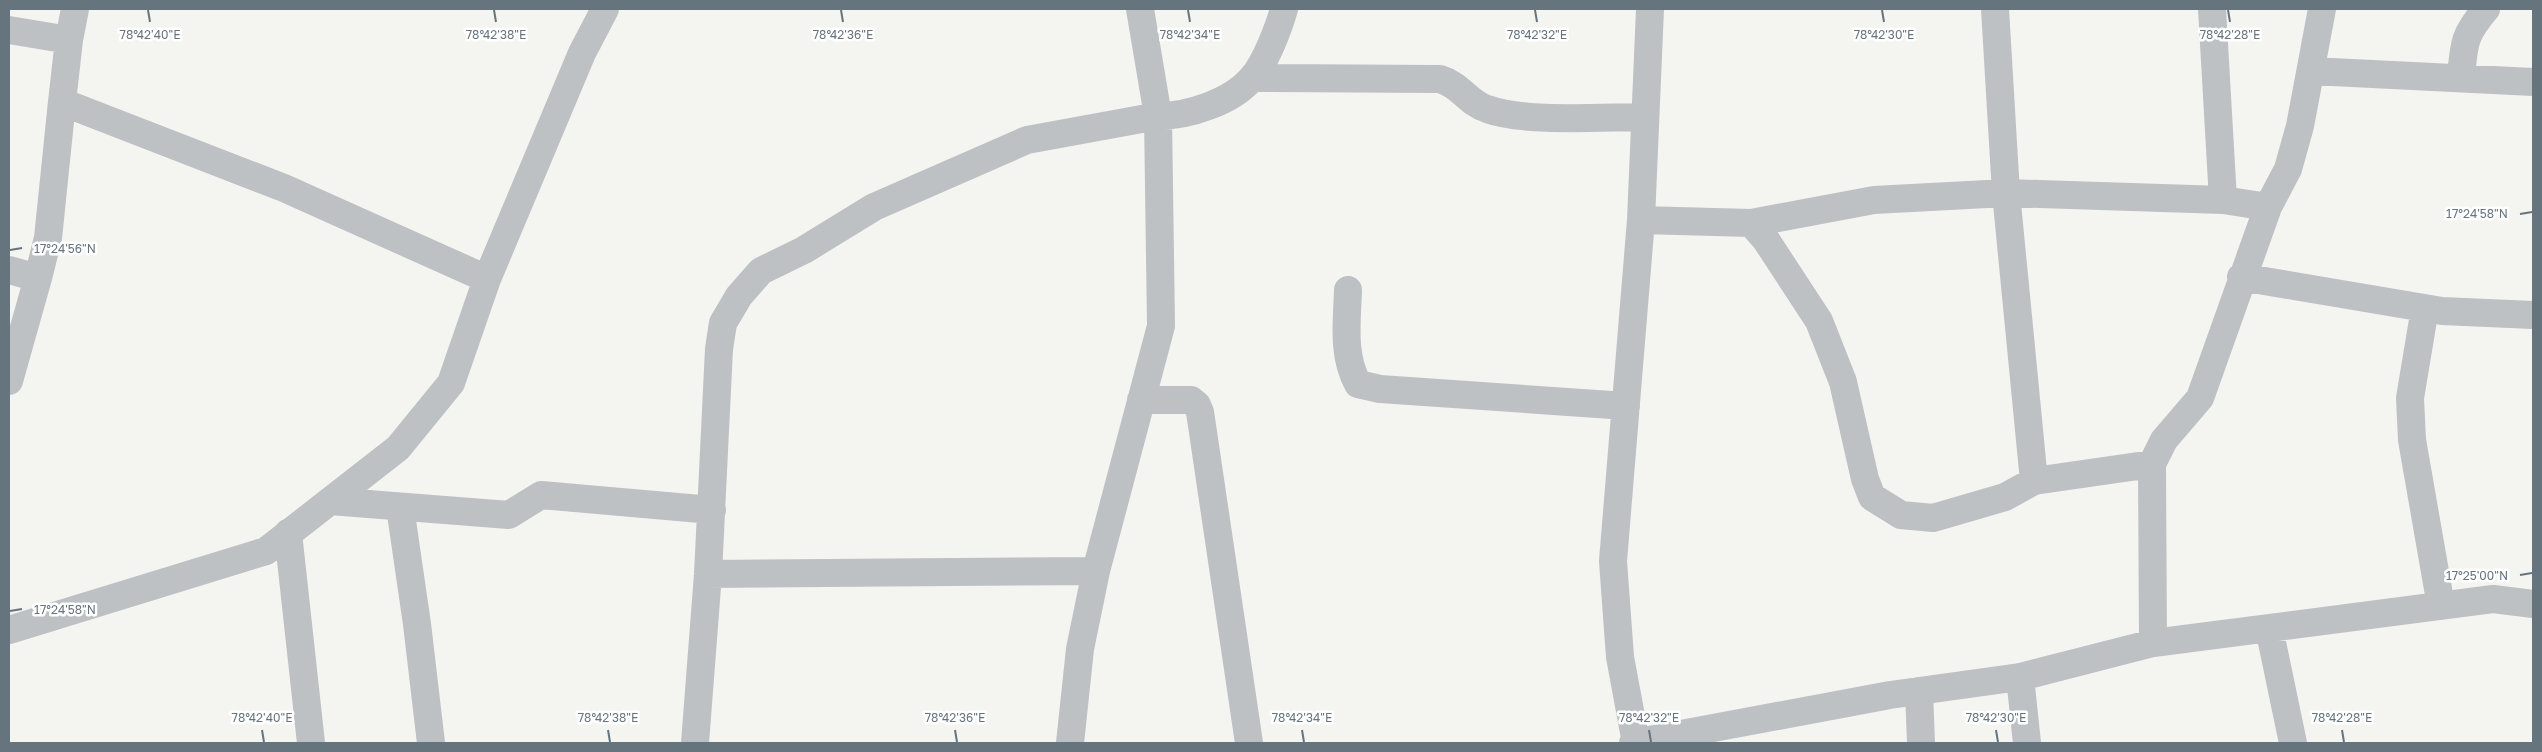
<svg xmlns="http://www.w3.org/2000/svg" width="2542" height="752" font-family="'Golos Text',sans-serif">
<style>
.lines{fill:none;stroke-linecap:round;stroke-linejoin:round}
.minor{stroke:#bdc1c4;stroke-width:28}
.ticks{fill:none;stroke:#66747e;stroke-width:2}
.ticks-label{font-size:12px;text-anchor:middle;fill:#66747e;stroke:#fff;stroke-width:5;stroke-linejoin:round;paint-order:stroke}
</style>
<rect width="100%" height="100%" fill="#f4f4f1"/>
<g class="lines">
<path class="minor" d="M75 9 69 40 62 102 284 188 487 279
M1995 9 2006 193 2034 481
M2212 9 2223 200
M9 30 69 40
M2312 71 2533 82
M1253 78 1440 79C1461 85 1468 103 1487 109 1526 123 1603 117 1645 117
M2461 78C2464 44 2463 36 2486 9
M1641 220 1751 223 1874 200 2006 193 2223 200 2268 207
M1751 223 1766 240 1819 321 1843 382 1865 479 1872 497 1901 515 1933 518 2005 497 2034 481 2152 464
M9 270 38 278
M2241 277 2442 311 2533 315
M1348 290C1347 322 1342 355 1358 384L1380 389 1626 406
M2425 308 2410 398 2412 440 2441 606
M9 381 38 278 48 238 62 102
M1141 400H1191L1197 405 1200 412 1249 743
M330 501 509 515 541 495 712 510
M400 507 417 624 431 743
M288 533 311 743
M708 574 1096 571
M2269 628 2293 743
M9 630 266 551 398 448 451 383 487 279 582 53 605 9
M2153 643 2152 464 2164 440 2200 398 2268 207 2288 169 2300 126 2322 9
M2020 677 2027 743
M1919 691 1921 743
M695 743 708 574 719 349 723 323 739 296 761 271 804 250 874 207 1027 140 1158 116C1188 116 1232 102 1252 78 1265 64 1279 27 1284 9
M1070 743 1080 649 1096 571 1161 326 1158 116 1140 9
M1633 743 1890 695 2020 677 2153 643 2493 599 2533 604
M1636 743 1620 657 1613 561 1641 220 1650 9"/>
</g>
<path class="ticks" d="M148 10 150 22M494 10 496 22M841 10 843 22M1188 10 1190 22M1535 10 1537 22M1882 10 1884 22M2228 10 2230 22M2520 214 2532 212M10 250 22 248M2520 575 2532 573M10 611 22 609M262 730 264 742M608 730 610 742M955 730 957 742M1302 730 1304 742M1649 730 1651 742M1996 730 1998 742M2342 730 2344 742"/>
<g class="ticks-label">
<text x="150" y="39">78°42'40"E</text>
<text x="496" y="39">78°42'38"E</text>
<text x="843" y="39">78°42'36"E</text>
<text x="1190" y="39">78°42'34"E</text>
<text x="1537" y="39">78°42'32"E</text>
<text x="1884" y="39">78°42'30"E</text>
<text x="2230" y="39">78°42'28"E</text>
<text x="2477" y="218">17°24'58"N</text>
<text x="65" y="253">17°24'56"N</text>
<text x="2477" y="580">17°25'00"N</text>
<text x="65" y="614">17°24'58"N</text>
<text x="262" y="722">78°42'40"E</text>
<text x="608" y="722">78°42'38"E</text>
<text x="955" y="722">78°42'36"E</text>
<text x="1302" y="722">78°42'34"E</text>
<text x="1649" y="722">78°42'32"E</text>
<text x="1996" y="722">78°42'30"E</text>
<text x="2342" y="722">78°42'28"E</text>
</g>
<rect width="2542" height="752" fill="none" stroke="#66747e" stroke-width="20"/>
</svg>
